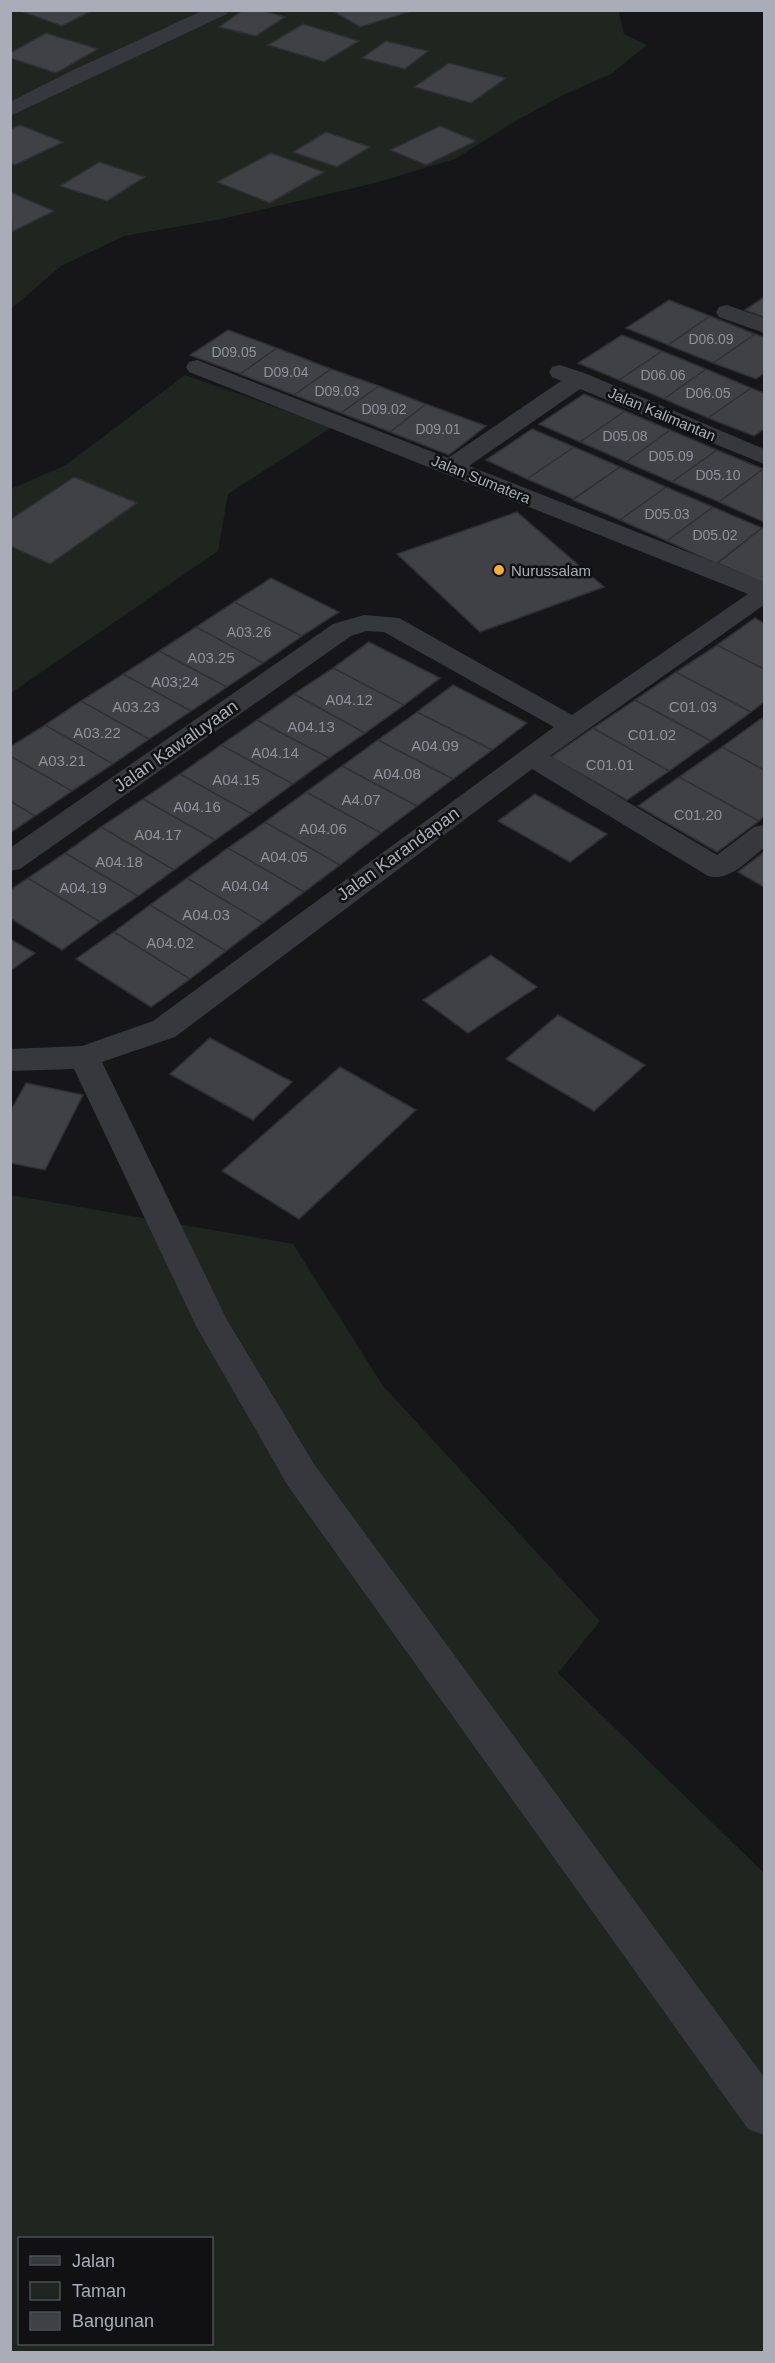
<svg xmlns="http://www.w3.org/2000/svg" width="775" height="2363" font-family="Helvetica,sans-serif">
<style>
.green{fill:#1e261f;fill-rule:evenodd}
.building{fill:#404145;stroke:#303034;stroke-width:1.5}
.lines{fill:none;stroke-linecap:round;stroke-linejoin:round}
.street{fill:#37383d;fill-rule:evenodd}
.poi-dot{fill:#f2b134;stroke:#111113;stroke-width:2}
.labels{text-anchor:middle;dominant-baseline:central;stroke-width:5;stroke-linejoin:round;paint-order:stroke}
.far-number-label{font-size:14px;fill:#8e929b}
.far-street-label{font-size:15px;fill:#a8adb8;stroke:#111113}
.far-poi-label{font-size:15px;fill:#a8adb8;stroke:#111113;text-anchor:start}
.number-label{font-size:15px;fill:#8e929b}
.street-label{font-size:18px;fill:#a8adb8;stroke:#111113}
</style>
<rect width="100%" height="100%" fill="#161618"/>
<path class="green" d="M11 11H620L619 13 624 34 647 45 611 74 563 95 512 123 455 159 375 183 222 219 124 236 61 266 11 309Z
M185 375 332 427 228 494 218 551 11 693V489L66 465Z
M10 1195 293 1244 383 1386 600 1621 558 1673 764 1873V2352H11ZM20 2238H212V2344H20Z"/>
<path class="building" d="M26 10H93L62 26 23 12Z
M243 10H261L285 17 256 36 219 27Z
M331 10H415L360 27Z
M303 24 359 41 324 62 268 45Z
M46 33 98 49 56 73 10 58V53Z
M386 41 428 51 405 69 362 58Z
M449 63 506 78 471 103 414 87Z
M20 125 63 142 15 165 10 163V129Z
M440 126 476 141 426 165 390 150Z
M326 132 370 147 337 167 293 152Z
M271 153 324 172 270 203 217 182Z
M99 162 145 177 107 201 60 186Z
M10 192 54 211 12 232Z
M764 297V317L745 310Z
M669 300 710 316 668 345 626 328Z
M710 316 755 334 713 363 668 345Z
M228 330 277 348 240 374 190 355Z
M755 334 764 337V373L756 379 713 363Z
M622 335 662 351 619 380 578 363Z
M277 348 331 369 294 395 240 374Z
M662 351 706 369 664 399 619 380Z
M331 369 379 386 341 413 294 395Z
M706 369 751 388 708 418 664 399Z
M379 386 426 404 390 432 341 413Z
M751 388 764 393V429L754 436 708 418Z
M584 394 625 411 580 442 539 424Z
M426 404 486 426 449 455 390 432Z
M625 411 670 430 626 462 580 442Z
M532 429 574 447 527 479 486 460Z
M670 430 717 450 672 482 626 462Z
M574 447 620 467 573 499 527 479Z
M717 450 763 469 719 502 672 482Z
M620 467 666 487 620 520 573 500Z
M763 469 764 522 719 502Z
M74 477 137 503 50 564 10 546V520Z
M666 487 713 507 667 541 620 520Z
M713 507 762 528 717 564 667 541Z
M517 512 604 587 480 632 397 554Z
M762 528 764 529V583L717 563Z
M271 578 339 612 302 636 234 602Z
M234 602 302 636 263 663 196 627Z
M755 618 764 623V669L717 645Z
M196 627 263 663 227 687 159 651Z
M369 642 440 678 404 705 333 668Z
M717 645 764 669V702L751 712 676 672Z
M159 651 227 687 191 711 123 674Z
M333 668 404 705 365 733 294 694Z
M676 672 751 712 711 741 635 700Z
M123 674 191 711 149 739 81 701Z
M453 685 527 723 492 750 417 712Z
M294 694 365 733 329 758 257 720Z
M635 700 711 741 669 771 593 728Z
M81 701 149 739 113 764 45 725Z
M417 712 492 750 453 779 378 740Z
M762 718 764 720V770L722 747Z
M257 720 329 758 293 784 221 745Z
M45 725 113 764 72 791 10 756V747Z
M593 728 669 771 627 800 551 757Z
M378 740 453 779 417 806 342 766Z
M221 745 293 784 252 814 180 774Z
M722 747 764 770V816L759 821 679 777Z
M10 756 72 791 35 816 10 801Z
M342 766 417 806 381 833 306 792Z
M180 774 252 814 215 840 143 799Z
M679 777 759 821 717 852 638 806Z
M306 792 381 833 340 865 265 822Z
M535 794 607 834 570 862 498 821Z
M143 799 215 840 174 870 101 827Z
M10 801 35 816 10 833Z
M265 822 340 865 304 892 228 848Z
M101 827 174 870 138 896 65 853Z
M228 848 304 892 263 923 187 878Z
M764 852V887L738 872Z
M65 853 138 896 100 922 28 878Z
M28 878 100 922 62 950 10 918V890Z
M187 878 263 923 226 951 150 905Z
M150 905 226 951 190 979 114 932Z
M114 932 190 979 151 1007 76 959Z
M10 939 35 953 10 971Z
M491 955 537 987 468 1033 423 1000Z
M558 1015 645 1065 594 1111 506 1059Z
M210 1038 292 1082 253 1120 170 1074Z
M340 1067 416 1110 299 1219 222 1171Z
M26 1083 83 1095 45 1170 10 1163V1112Z"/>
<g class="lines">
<path class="street" d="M204 10H229L227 14 10 116V102L71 71Z
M727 305 764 318V333L719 317 716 312 719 307Z
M197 360 448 458 561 381 552 377 549 372 552 367 560 365 587 374 764 449V464L580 389 469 466 764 582V605L550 756 717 855 754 827 764 825V848C747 861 730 882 708 876L532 769 175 1037 102 1062 227 1320 314 1464 764 2077V2135L748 2129 288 1486 196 1326 74 1069 10 1071V1049L82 1046 153 1021 554 727 384 632 366 631 351 636 20 869 10 871V848L333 624 364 615 399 618 572 715 748 594 189 372 186 367 189 362Z"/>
</g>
<circle class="poi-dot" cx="499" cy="570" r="6"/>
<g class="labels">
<g class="far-number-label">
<text x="711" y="339">D06.09</text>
<text x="234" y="352">D09.05</text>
<text x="286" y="372">D09.04</text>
<text x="663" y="375">D06.06</text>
<text x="337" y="391">D09.03</text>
<text x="708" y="393">D06.05</text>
<text x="384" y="409">D09.02</text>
<text x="438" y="429">D09.01</text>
<text x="625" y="436">D05.08</text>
<text x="671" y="456">D05.09</text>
<text x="718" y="475">D05.10</text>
<text x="667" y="514">D05.03</text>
<text x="715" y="535">D05.02</text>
<text x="249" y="632">A03.26</text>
</g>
<g class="far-street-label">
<text transform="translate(662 414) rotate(23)">Jalan Kalimantan</text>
<text transform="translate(481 479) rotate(22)">Jalan Sumatera</text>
</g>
<g class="far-poi-label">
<text x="511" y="570">Nurussalam</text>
</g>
<g class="number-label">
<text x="211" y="657">A03.25</text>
<text x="175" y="681">A03;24</text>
<text x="349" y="699">A04.12</text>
<text x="136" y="706">A03.23</text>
<text x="693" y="706">C01.03</text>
<text x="311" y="726">A04.13</text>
<text x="97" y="732">A03.22</text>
<text x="652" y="734">C01.02</text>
<text x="435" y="745">A04.09</text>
<text x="275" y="752">A04.14</text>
<text x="62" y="760">A03.21</text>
<text x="610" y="764">C01.01</text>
<text x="397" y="773">A04.08</text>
<text x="236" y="779">A04.15</text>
<text x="361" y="799">A4.07</text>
<text x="197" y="806">A04.16</text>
<text x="698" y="814">C01.20</text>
<text x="323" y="828">A04.06</text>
<text x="158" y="834">A04.17</text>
<text x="284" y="856">A04.05</text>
<text x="119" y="861">A04.18</text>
<text x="245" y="885">A04.04</text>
<text x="83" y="887">A04.19</text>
<text x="206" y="914">A04.03</text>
<text x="170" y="942">A04.02</text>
</g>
<g class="street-label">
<text transform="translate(176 746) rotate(-35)">Jalan Kawaluyaan</text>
<text transform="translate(398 854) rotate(-36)">Jalan Karandapan</text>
</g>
</g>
<rect width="775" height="2363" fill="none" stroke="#a8adb8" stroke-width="24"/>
<rect x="18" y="2237" width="195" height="108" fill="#111113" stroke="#4d4f55" stroke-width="1.5"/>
<rect x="30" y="2256" width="30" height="9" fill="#37383d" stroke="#4d4f55" stroke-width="1.5"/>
<text x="72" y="2267" font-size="18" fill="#a8adb8">Jalan</text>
<rect x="30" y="2282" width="30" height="18" fill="#1e261f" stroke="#4d4f55" stroke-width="1.5"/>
<text x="72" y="2297" font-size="18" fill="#a8adb8">Taman</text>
<rect x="30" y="2312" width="30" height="18" fill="#404145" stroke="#4d4f55" stroke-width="1.5"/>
<text x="72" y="2327" font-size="18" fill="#a8adb8">Bangunan</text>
</svg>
